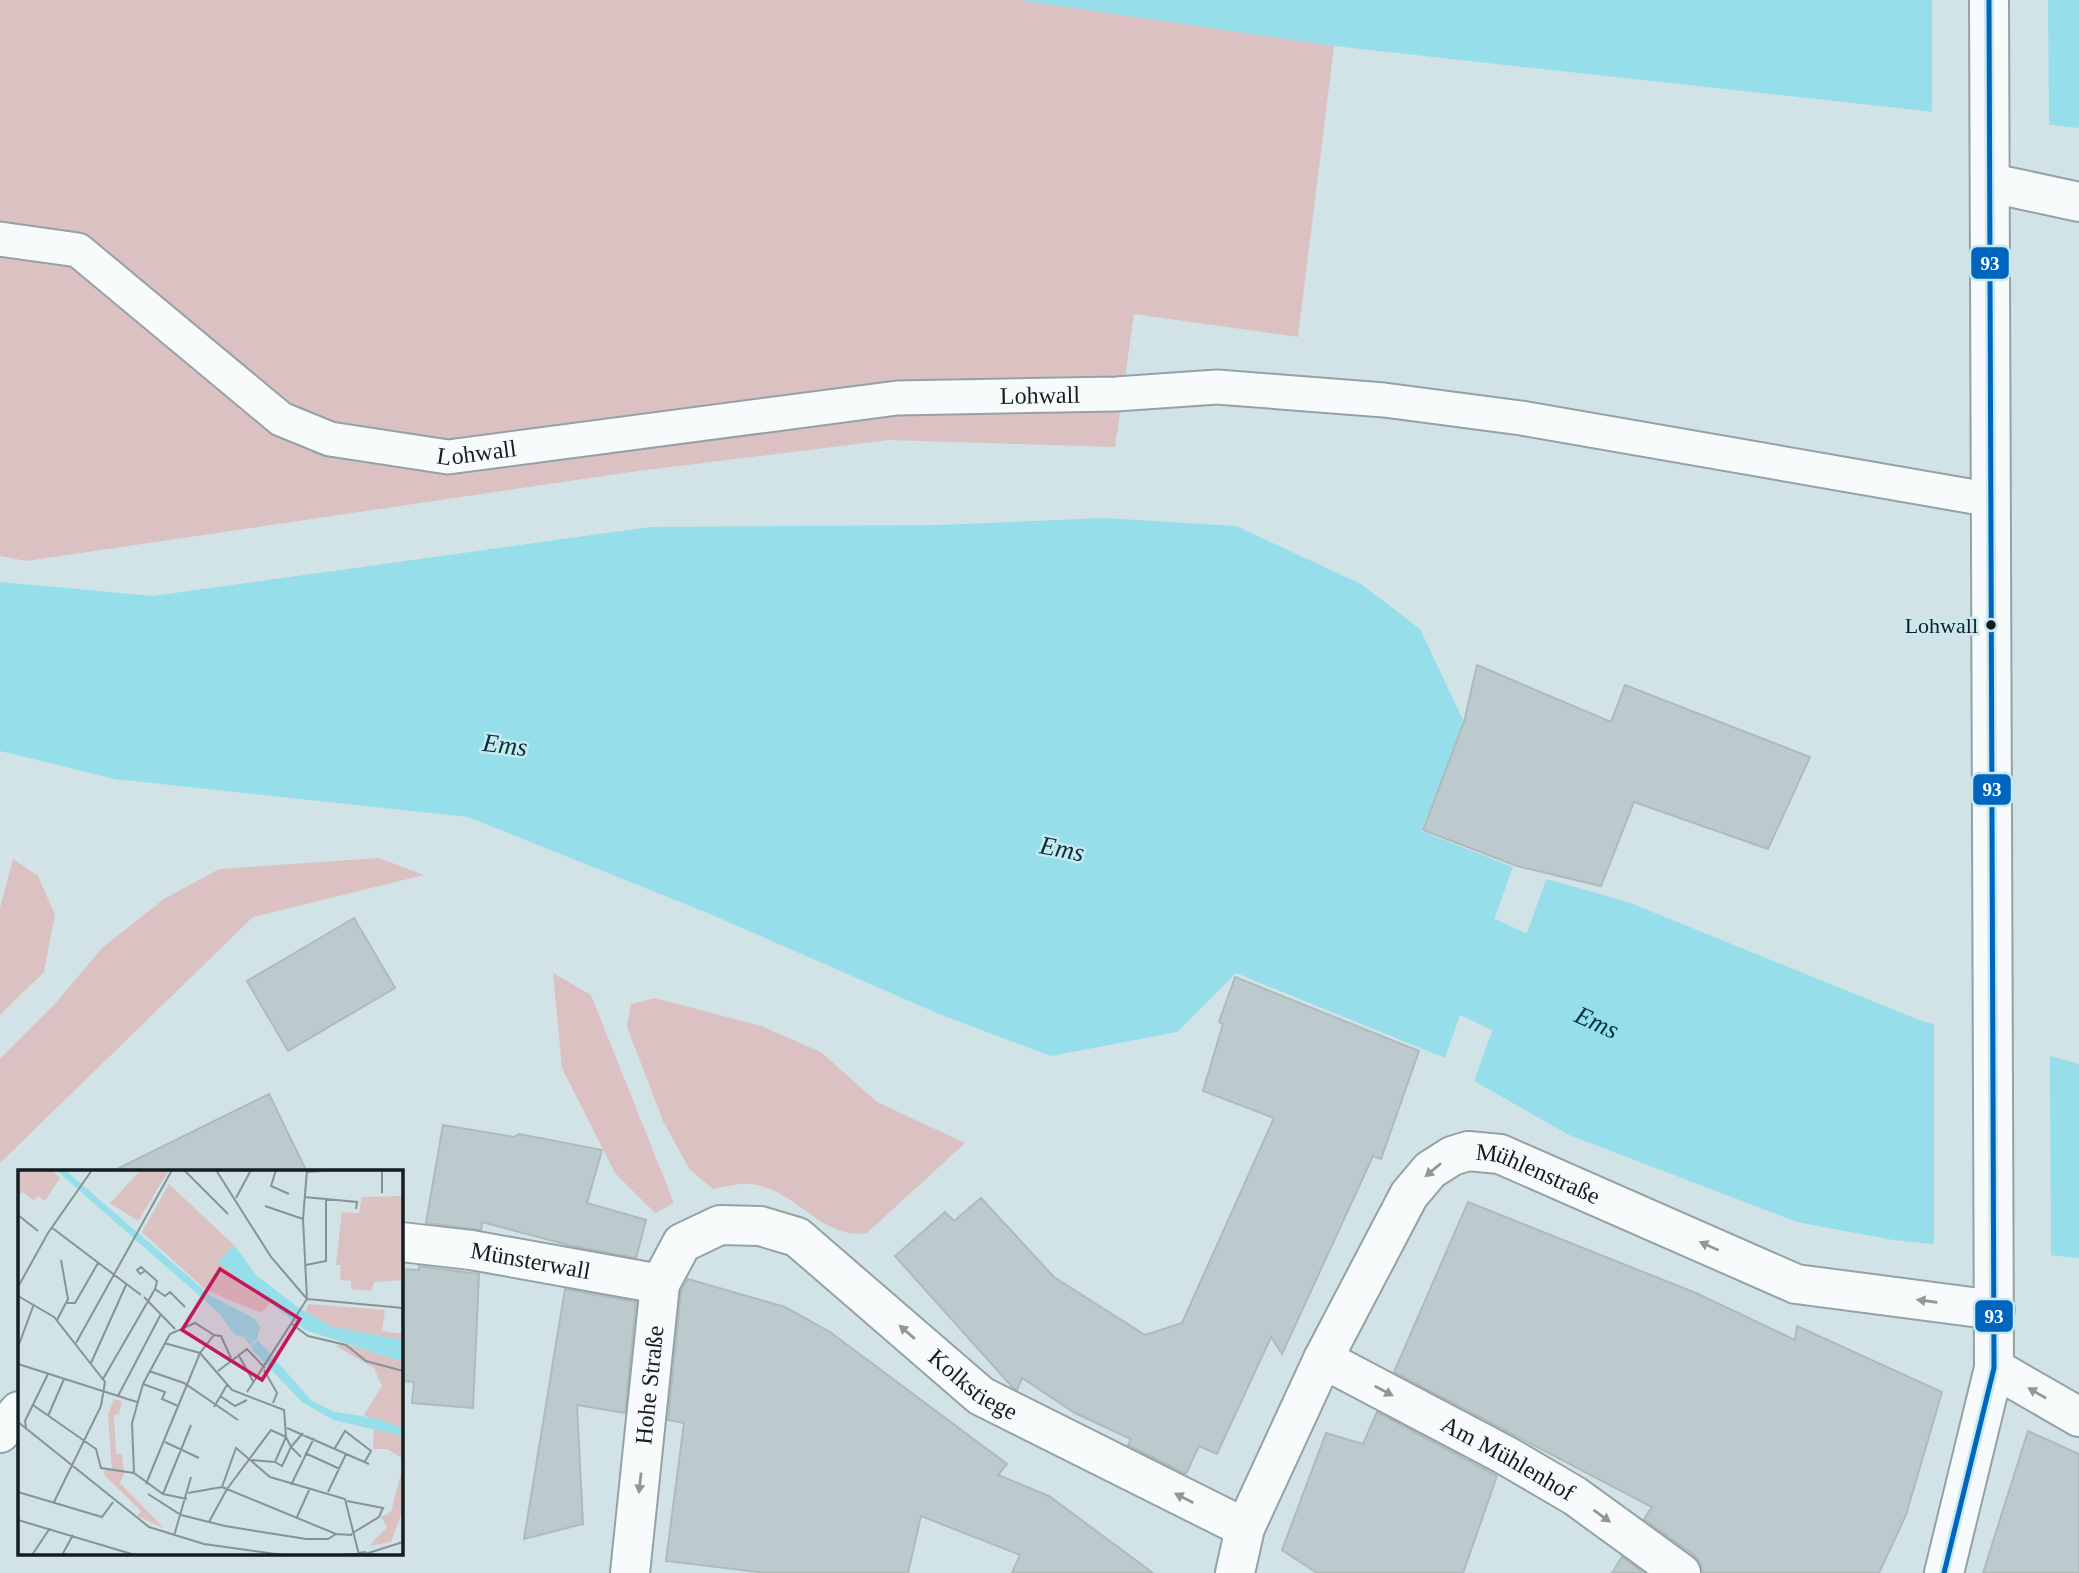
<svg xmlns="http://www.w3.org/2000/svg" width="2079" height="1573" font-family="'Times New Roman',serif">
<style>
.green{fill:#dbc1c1}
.water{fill:#95deea}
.pier{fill:#d1e3e6}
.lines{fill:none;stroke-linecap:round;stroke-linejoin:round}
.river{stroke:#95deea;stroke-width:102}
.building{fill:#bccacd;stroke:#adbbbd;stroke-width:2}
.service-casing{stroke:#94a2a5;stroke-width:37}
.minor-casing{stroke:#94a2a5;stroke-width:42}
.service{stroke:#f8fbfb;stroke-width:33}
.minor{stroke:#f8fbfb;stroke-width:38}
.bus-1-casing{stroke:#c8e9ef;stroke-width:10}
.bus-1{stroke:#0065bd;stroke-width:5}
.oneway{fill:#909898}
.bus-dot{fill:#121e20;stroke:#c8e9ef;stroke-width:2.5}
.labels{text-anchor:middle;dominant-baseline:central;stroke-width:5;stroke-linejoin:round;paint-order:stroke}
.bus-label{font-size:22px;fill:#121e20;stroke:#c8e9ef;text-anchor:end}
.street-label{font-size:24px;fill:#121e20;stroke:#c8e9ef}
.water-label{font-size:26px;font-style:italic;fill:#013239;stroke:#c8e9ef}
.inset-road{fill:none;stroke:#859497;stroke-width:2}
.view{fill:#c2185b;fill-opacity:0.15;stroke:#c2185b;stroke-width:3.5}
.inset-edge{fill:none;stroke:#121e20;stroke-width:3.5}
.line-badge{stroke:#c8e9ef;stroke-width:2.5}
.badge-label{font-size:19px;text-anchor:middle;font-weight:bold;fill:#fff}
</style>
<rect width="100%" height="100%" fill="#d1e3e6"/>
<path class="green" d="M0 0H1020L1334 46 1298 337 1134 314 1115 447 889 440 638 471 26 561 0 556Z
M379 858 424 875 253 917 0 1163V1059L54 1005 102 948 164 899 219 869Z
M13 859 38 876 55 915 44 972 0 1015V908Z
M553 973 591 995 674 1203 655 1213 615 1173 562 1068Z
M655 998 761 1026 821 1052 877 1102 965 1143 867 1233C821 1240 797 1189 751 1184 739 1183 725 1187 713 1189L690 1170 663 1121 627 1027 631 1004Z"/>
<path class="water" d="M1020 0H2079V128L1334 46Z
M1104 518 1236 526 1361 584 1420 629 1464 722 1421 831 1513 867 1445 1058 1236 973 1177 1032 1051 1056 939 1014 710 914 468 817 115 779 0 751V582L153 596 650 527 939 525Z
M1546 879 1628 902 1919 1020 2079 1064V1258L1893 1240 1797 1222 1569 1135 1474 1081Z"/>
<path class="pier" d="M1932 0H2048L2049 128 1932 116Z
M1513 867 1516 868 1449 1059 1444 1061Z
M1543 878 1546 879 1473 1084 1471 1080Z
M1934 1021 2050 1053 2051 1258 1934 1247Z"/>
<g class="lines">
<path class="river" id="s1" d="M1349 908 1636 1040"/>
</g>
<path class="building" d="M1477 665 1611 722 1625 685 1810 757 1768 849 1634 802 1601 886 1517 866 1423 830 1464 722Z
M354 918 395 988 288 1051 247 981Z
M1235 977 1419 1051 1381 1159 1373 1156 1282 1354 1271 1337 1217 1454 1199 1446 1186 1474 1128 1445 1131 1439 1075 1413 1022 1378 1017 1390 1013 1388 895 1256 945 1212 954 1221 981 1198 1054 1277 1145 1335 1182 1323 1274 1118 1203 1091 1223 1024 1219 1022Z
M269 1094 307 1172H111Z
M443 1125 514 1137 519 1134 602 1150 587 1203 646 1220 636 1258 568 1245 482 1222 481 1230 426 1223Z
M1468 1202 1696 1293 1795 1340 1797 1326 1942 1392 1906 1515 1879 1573H1702L1701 1564 1694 1555 1644 1519 1652 1507 1394 1372Z
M419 1266 479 1274 473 1408 412 1403 414 1382 401 1381V1269L419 1270Z
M688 1279 785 1307 830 1332 1007 1464 998 1475 1049 1496 1153 1573H1012L1020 1555 921 1516 908 1573H767L666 1561 684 1423 668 1420 681 1291Z
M565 1289 636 1302 625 1413 577 1405 583 1524 524 1539Z
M1377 1412 1497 1476 1463 1573H1317L1282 1550 1326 1433 1363 1444Z
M2028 1431 2079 1454V1573H1983Z
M1622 1557 1644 1573H1612Z"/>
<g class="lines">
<defs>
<g id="service">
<path id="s2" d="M0 239 78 250 281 419 330 439 448 457 897 398 1116 394 1217 387 1384 400 1521 418 1992 500"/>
</g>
<g id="minor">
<path d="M1991 183 2079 202"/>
<path id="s3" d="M401 1242 471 1250 660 1284"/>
<path id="s4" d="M1323 1359 1505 1455 1575 1496 1681 1573"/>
<path d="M1994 1368 2079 1417"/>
<path d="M0 1433 19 1411"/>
<path id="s5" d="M630 1573 660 1284 682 1243 720 1225 760 1226 797 1237 981 1396 1245 1528"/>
<path id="s6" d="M1235 1573 1245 1528 1323 1359 1409 1195 1430 1170 1452 1156 1468 1151 1500 1154 1796 1284 1995 1310"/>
<path d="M1944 1573 1994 1368 1989 0"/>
</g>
</defs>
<use href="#service" class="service-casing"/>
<use href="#minor" class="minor-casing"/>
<use href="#service" class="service"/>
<use href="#minor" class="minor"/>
<defs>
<path id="bus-1" d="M1944 1573 1994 1368 1989 0"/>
</defs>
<use href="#bus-1" class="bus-1-casing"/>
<use href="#bus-1" class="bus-1"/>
</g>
<defs><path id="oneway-solid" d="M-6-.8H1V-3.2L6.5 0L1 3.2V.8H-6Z" transform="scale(1.75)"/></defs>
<g class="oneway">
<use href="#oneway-solid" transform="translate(1433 1170) rotate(140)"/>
<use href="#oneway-solid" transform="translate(1709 1246) rotate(-156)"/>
<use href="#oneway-solid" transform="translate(1927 1301) rotate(-172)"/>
<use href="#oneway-solid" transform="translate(907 1332) rotate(-139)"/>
<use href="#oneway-solid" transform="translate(1384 1391) rotate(28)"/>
<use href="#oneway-solid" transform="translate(2037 1393) rotate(-150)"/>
<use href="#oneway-solid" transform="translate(640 1483) rotate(96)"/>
<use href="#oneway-solid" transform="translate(1184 1498) rotate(-153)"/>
<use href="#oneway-solid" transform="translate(1602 1516) rotate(36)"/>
</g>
<circle class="bus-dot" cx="1991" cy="625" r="6"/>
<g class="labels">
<g class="bus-label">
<text x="1978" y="625">Lohwall</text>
</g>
<g class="street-label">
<text stroke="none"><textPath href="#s2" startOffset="1111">Lohwall</textPath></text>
<text stroke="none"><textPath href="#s2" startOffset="544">Lohwall</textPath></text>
<text stroke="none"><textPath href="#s6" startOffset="567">Mühlenstraße</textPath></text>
<text stroke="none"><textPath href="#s3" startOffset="131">Münsterwall</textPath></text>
<text stroke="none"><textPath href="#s5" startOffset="688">Kolkstiege</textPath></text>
<text stroke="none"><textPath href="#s5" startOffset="189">Hohe Straße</textPath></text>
<text stroke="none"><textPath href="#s4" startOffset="210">Am Mühlenhof</textPath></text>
</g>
<g class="water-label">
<text transform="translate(505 745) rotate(7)">Ems</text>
<text transform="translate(1062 849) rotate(11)">Ems</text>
<text stroke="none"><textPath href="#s1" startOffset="273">Ems</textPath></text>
</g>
</g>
<g transform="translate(18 1170)">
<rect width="385" height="385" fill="#d1e3e6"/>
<path d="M0 0H33L42 8 27 31 20 26 16 31 5 22 0 25ZM123 0H151L120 51 92 33ZM151 14 216 75 201 92 252 133 244 143 189 121 124 62ZM385 26V110L356 112 353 121 333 119V111L322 110 323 95H318L324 42 341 43 344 27ZM291 134 367 140 364 161 385 164V170L315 157 287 141ZM325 173 385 192V258L346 245 364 216 356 198 318 176ZM96 229 104 231 101 244 96 245 98 284H104L106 303 102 313 146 358 119 346 123 341 86 305 87 300H94L90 244ZM356 257 385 267V289L369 279H355ZM385 295V339L373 372 351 376 369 357 363 347 373 342Z" fill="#dbc1c1"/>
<path d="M38 0H47L193 126 237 149 242 158 239 169 232 175 226 167 217 165 200 142ZM216 75 239 106 281 138 315 157 385 170V192L287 160 200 92ZM240 170 294 231 317 242 357 248 385 258V266L315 250 284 232 235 181 233 176Z" fill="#95deea"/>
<path class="inset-road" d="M166 0 210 44M198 0 253 87 289 129M258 0 253 16 271 24M364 0V23M288 2 318 0M286 27 339 32 338 39M218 28 233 0M247 36 285 49M0 45 20 61M33 57 123 125M288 95 308 91V29M0 117 30 63 74 0M137 119 147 126 152 122 167 137M0 126 36 147 87 212 83 236 36 332M126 127 157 159M289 129 385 138M49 133H57L80 93M39 150 50 129 43 90M274 154 290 166 328 175 348 191 385 201M58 173 154 0M146 173 182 183 214 220 266 240 268 267 257 292 234 290M0 177 16 134M220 184 235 211M73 193 108 115M0 194 119 232M246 200 259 223 255 233M131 201 166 213 220 250M200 201 229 179 247 198M85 209 137 119 139 111 123 97 119 100 122 104 127 101M125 214 147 222 144 229 160 236M229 222 289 129 285 49 289 0M100 226 143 144M202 226 217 236 229 230M15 235 78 279 83 298 116 303M196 237 209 215M30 246 46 209M0 252 131 357 186 374 265 385M8 258 7 251 30 204M269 258 351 294M268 267 273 277 285 263M147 272 181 288M317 278 327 261 353 281 346 293M287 283 322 299M257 292 264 296 273 277 283 287M128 314 182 183 196 165 203 166 213 188M273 315 296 268M204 317 218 278 252 307 327 329 341 385M204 317 318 364 334 365M0 322 84 347 95 332M310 322 328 284M170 323 204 317M130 324 163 345 207 356 288 369H310L318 364M145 324 173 255M169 329 145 324 116 303 114 253 125 214 152 164 177 153 196 165M329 331 365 338 361 347 333 364M279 347 292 318M0 350 117 385M191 352 209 319 253 260 268 267M156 366 173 307M14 385 32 358M44 385 55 365M325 385 348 382M344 385 385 372"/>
<path class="view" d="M202 99 282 149 244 210 164 160Z"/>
<rect width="385" height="385" class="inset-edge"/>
</g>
<g class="line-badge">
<rect x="1970" y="246" width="40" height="34" rx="7" fill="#0065bd"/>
<rect x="1972" y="773" width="40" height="33" rx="7" fill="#0065bd"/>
<rect x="1974" y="1299" width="40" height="34" rx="7" fill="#0065bd"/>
</g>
<g class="badge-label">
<text x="1990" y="270">93</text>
<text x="1992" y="796">93</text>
<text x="1994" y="1323">93</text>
</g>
</svg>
